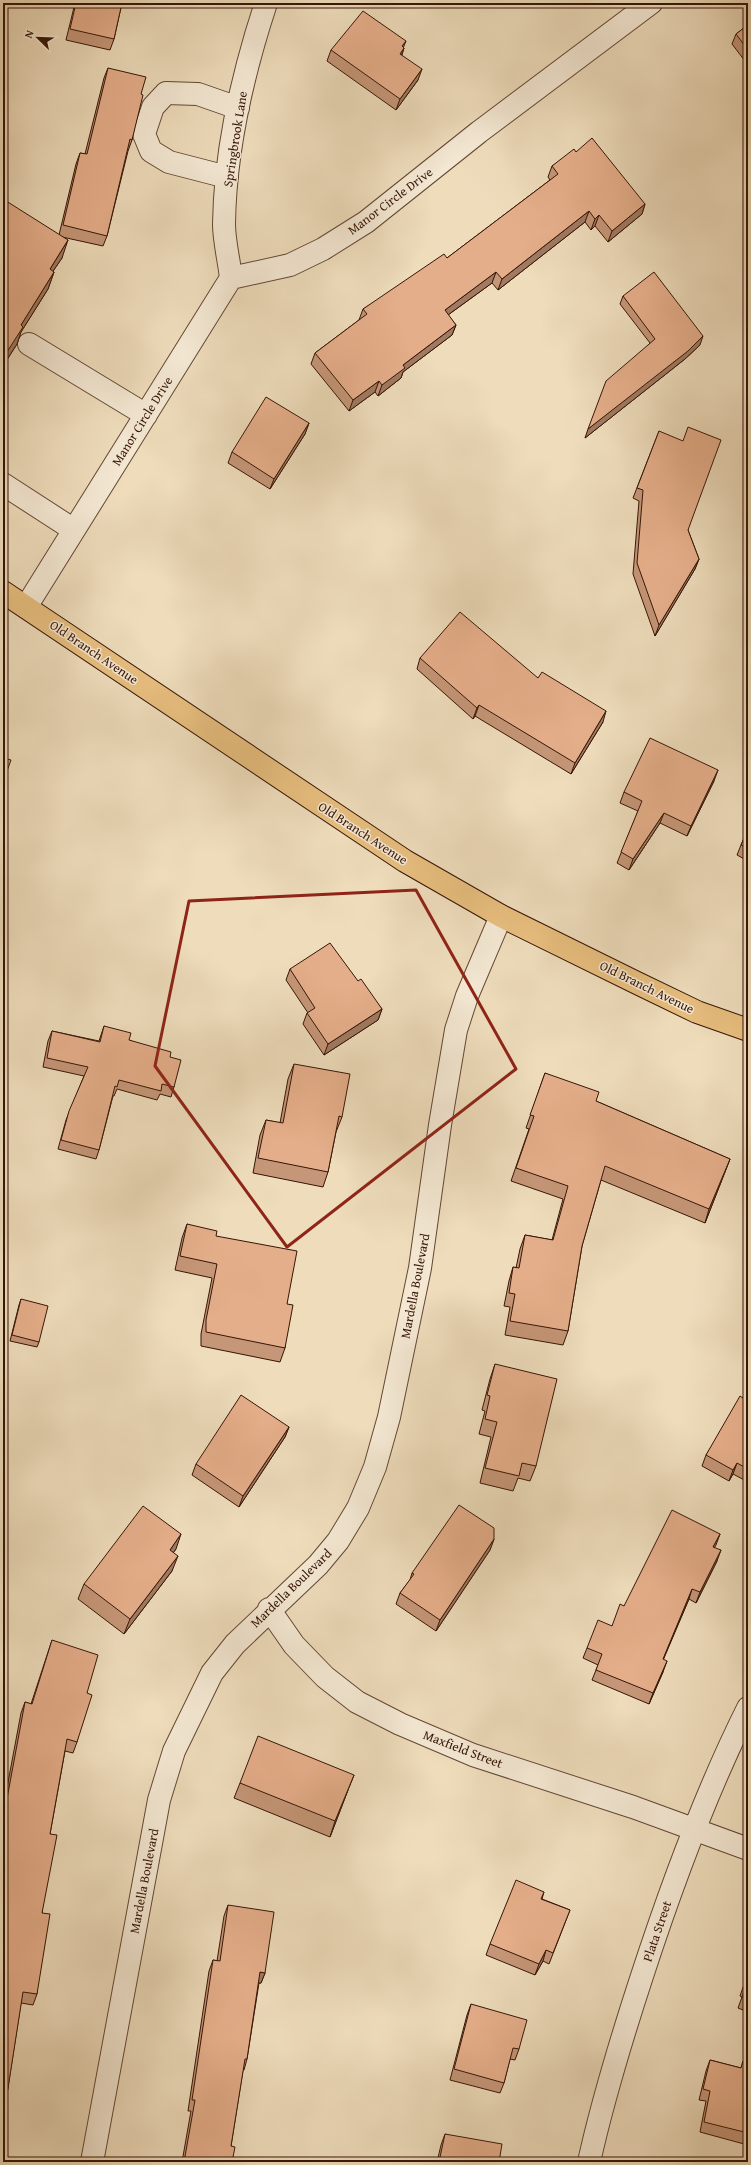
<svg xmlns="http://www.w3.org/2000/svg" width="751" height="2165" font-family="'Gentium Book Plus',serif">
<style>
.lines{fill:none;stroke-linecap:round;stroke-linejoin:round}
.minor-casing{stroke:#644734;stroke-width:24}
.major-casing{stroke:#361507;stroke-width:24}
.minor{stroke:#f4e8d3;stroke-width:22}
.major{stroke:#e7be7e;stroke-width:22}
.wall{fill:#c59677;stroke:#361507}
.shaded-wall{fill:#a07a61;stroke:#361507}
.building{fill:#e5ae8a;stroke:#361507}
.marked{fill:none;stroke:#8f2418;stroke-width:3;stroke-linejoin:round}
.labels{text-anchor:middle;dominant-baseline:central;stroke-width:3;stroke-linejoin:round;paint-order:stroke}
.street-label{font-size:13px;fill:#361507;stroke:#f4e8d3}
</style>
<rect width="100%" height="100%" fill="#eedcbb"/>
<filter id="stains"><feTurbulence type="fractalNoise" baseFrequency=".005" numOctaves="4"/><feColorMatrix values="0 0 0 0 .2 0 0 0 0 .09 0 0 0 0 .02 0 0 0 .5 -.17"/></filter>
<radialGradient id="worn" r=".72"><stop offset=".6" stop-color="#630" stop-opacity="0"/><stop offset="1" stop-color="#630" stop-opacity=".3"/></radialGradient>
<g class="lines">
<defs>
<path id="minor" d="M227 177 169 162 151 151 144 134 153 107 166 93 198 94 238 108
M231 278C229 260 224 241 224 224 225 149 243 73 266 3
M29 344 146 415
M3 484 74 530
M26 607 231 278 290 265 323 249 366 222 479 132 651 3
M269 1609 294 1645 325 1677 357 1702 400 1724 473 1755 633 1807 748 1849
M92 2162 159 1800 174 1751 212 1673 235 1644 318 1565 338 1541 358 1508 375 1467 389 1417 420 1268 440 1125 456 1030 467 996 501 916
M589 2162C603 2099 622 2037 642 1976 672 1884 705 1794 748 1708"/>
<path id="major" d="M3 592 405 861 501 916 637 983 697 1012 748 1030"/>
</defs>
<use href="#minor" class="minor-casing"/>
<use href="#major" class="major-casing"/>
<use href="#minor" class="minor"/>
<use href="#major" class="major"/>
</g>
<path class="wall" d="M75 3H122L114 39 110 50 66 40Z
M748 16V65L732 44 736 34 745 27 744 26Z
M403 47 404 48 402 55 418 80 396 110 327 61 331 50Z
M108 68 141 94 132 140 128 151 107 236 103 246 62 237V258L53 271 54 272 48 289 21 332 17 344 3 366 59 235 76 164 80 153 85 154 104 78Z
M576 152 645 204 642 214 608 242 595 226 591 230 585 222 498 290 492 283 448 315 456 325 452 335 403 372 401 378 378 396 375 392 349 411 311 364 315 353 359 320 363 309 447 258 550 180 548 177 552 166Z
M623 296 700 345 685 359 585 438 650 343 620 304Z
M309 423 305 434 270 489 228 463 232 452Z
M659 431 688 530 699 559 695 569 655 636 633 574 639 501 633 498Z
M420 658 538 678 603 722 571 774 475 716 473 719 417 669Z
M714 781 687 836 660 823 629 870 617 863 638 811 620 803 624 792Z
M748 829V861L737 855 741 845Z
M748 864V871L746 870Z
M290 969 358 981 382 1009 378 1020 324 1055 303 1024 307 1013H308L286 980Z
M104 1026 129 1040 170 1057 174 1087 171 1097 160 1094 157 1100 117 1089 114 1096H113L99 1150 96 1159 58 1149 66 1120 84 1076 43 1067 48 1041 52 1031 99 1041Z
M294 1064 342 1117 336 1132 328 1172 323 1187 253 1173 260 1135 266 1120 280 1123 288 1079Z
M545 1073 596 1101 730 1159 705 1223 601 1180 582 1246 568 1331 563 1345 505 1335 510 1307 504 1306 509 1281 513 1267 516 1268 520 1249 525 1235 552 1240 563 1199 511 1181 529 1129 526 1128Z
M187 1224 216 1236 287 1304 285 1348 280 1362 201 1346V1334L212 1278 175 1270 182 1238Z
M21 1299 39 1342 37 1347 10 1341 19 1305Z
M495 1364 536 1466 530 1481 518 1478 513 1491 480 1483 491 1437 479 1434 485 1411 482 1410 490 1379Z
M748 1389V1482L733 1474 729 1481 702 1466 706 1455 743 1398Z
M289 1427 285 1437 239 1507 192 1475 196 1464Z
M720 1534 714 1547 717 1561 696 1603 689 1599 663 1659V1672L649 1704 592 1680 598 1665 583 1658 587 1648 612 1626 624 1606Z
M494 1539 490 1550 436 1631 396 1604 400 1593 410 1580 412 1573Z
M176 1549 173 1553 172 1571 124 1634 78 1599 84 1584Z
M52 1640 87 1693 77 1742 73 1753 65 1751 50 1834 42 1913 37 1994 33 2005 21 2003 3 2120V1809L21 1713 25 1702 31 1704Z
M240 1783 348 1790 330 1837 234 1798Z
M544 1892 542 1899 570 1910 549 1964 543 1961 535 1975 486 1955 490 1944Z
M228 1905 265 1973 261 1983H259L247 2059 244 2070H243L231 2146 232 2162H182L191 2111H188L209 1971 213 1960 217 1961 224 1916Z
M748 1973V2012L738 2008 742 1997 740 1996Z
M471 2004 519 2049 515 2060 510 2059 504 2083 500 2093 450 2080 467 2015Z
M710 2060 741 2068 743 2061 748 2132 744 2144 700 2132 706 2101 699 2100 706 2071Z
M445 2134 499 2162H437L441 2145Z"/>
<path class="shaded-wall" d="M406 41 402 51 404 48 400 59 396 65 402 46Z
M422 69 418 80 396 110 400 99Z
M645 204 642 214 608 242 612 231Z
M589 211 585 222 498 290 502 279Z
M599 215 595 226 591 230 595 219Z
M68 240 62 258 43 286 50 269Z
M54 272 48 289 21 332 17 344 3 366V358L21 325Z
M496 272 492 283 441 320 445 310Z
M456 325 452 335 403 372 401 378 378 396 382 385 403 365Z
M703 336 700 345 685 359 585 438 588 429Z
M379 381 375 392 349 411 353 400Z
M309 423 305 434 270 489 274 479Z
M699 559 695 569 655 636 659 625Z
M479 705 475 716 473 719 477 708Z
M606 711 603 722 571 774 575 763Z
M718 770 714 781 687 836 691 826Z
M664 813 660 823 629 870 633 859Z
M382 1009 378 1020 324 1055 328 1044Z
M730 1159 725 1172 705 1223 709 1209Z
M289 1427 285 1437 239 1507 243 1496Z
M737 1463 733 1474 729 1481 733 1470Z
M181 1534 176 1549 164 1565 170 1550Z
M720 1534 716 1545 709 1557 713 1547Z
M494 1539 490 1550 436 1631 440 1620Z
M721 1550 717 1561 696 1603 700 1592Z
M178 1556 172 1571 124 1634 130 1619Z
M692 1589 689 1599 659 1670 663 1659Z
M667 1661 663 1672 649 1704 653 1693Z
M354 1775 348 1790 330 1837 335 1821Z
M546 1950 543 1961 535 1975 539 1964Z
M260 1972 265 1973 261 1983H256Z"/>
<path class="building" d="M76 3H122L114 39 70 29Z
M363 11 406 41 402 46 404 48 400 54 422 69 400 99 331 50Z
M748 25V50L736 34Z
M108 68 146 77 141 94 143 95 132 140 130 139 107 236 63 225 80 153 87 154Z
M592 138 645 204 612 231 599 215 595 219 589 211 502 279 496 272 445 310 456 325 403 365 405 368 382 385 379 381 353 400 315 353 367 314 363 309 444 254 447 258 558 174 552 166 574 149 576 152Z
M3 199 68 240 50 269 54 272 21 325 23 327 3 358Z
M654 272 703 336 688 351 588 429 606 381 655 339 623 296Z
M266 397 309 423 274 479 232 452Z
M688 427 721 440 688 530 699 559 659 625 637 563 643 490 637 488 659 431 683 441Z
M460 612 538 678 542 672 606 711 575 763 479 705 477 708 420 658Z
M650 738 718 770 691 826 664 813 633 859 621 852 642 801 624 792Z
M3 758 11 760 3 782Z
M748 829V848L741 845Z
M330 943 358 981 361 979 382 1009 328 1044 307 1013 315 1008 290 969Z
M104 1026 131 1033 129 1040 171 1052 170 1057 181 1060 174 1087 162 1084 161 1091 119 1080 117 1087 115 1086 99 1150 61 1140 69 1111 88 1067 47 1058 52 1031 100 1042Z
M294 1064 350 1074 342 1117 339 1116 328 1172 258 1158 266 1120 283 1123Z
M545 1073 599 1092 596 1101 730 1159 709 1209 605 1166 582 1246 568 1331 510 1321 515 1294 509 1293 513 1267 519 1268 525 1235 553 1240 568 1186 516 1168 534 1116 530 1115Z
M187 1224 217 1231 216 1236 297 1251 287 1304 293 1305 285 1348 206 1332V1320L217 1264 180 1256Z
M21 1299 48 1306 39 1342 12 1335Z
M495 1364 557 1379 536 1466 522 1463 519 1476 485 1468 497 1422 485 1419 490 1396 487 1395Z
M748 1389V1469L737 1463 733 1470 706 1455 740 1396 743 1398Z
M241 1395 289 1427 243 1496 196 1464Z
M459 1505 494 1528V1539L440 1620 400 1593 414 1574 412 1573Z
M143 1506 181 1534 170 1550 178 1556 130 1619 84 1584Z
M672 1510 720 1534 713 1547 721 1550 700 1592 692 1589 663 1659 667 1661 653 1693 596 1670 602 1654 587 1648 598 1620 612 1626 620 1604 624 1606Z
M52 1640 98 1655 87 1693 92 1695 77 1742 67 1739 50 1834 57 1835 42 1913 50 1914 37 1994 23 1992 3 2120V1820L25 1702 32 1704Z
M258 1736 354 1775 335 1821 240 1783Z
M516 1880 544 1892 541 1899 570 1910 553 1953 546 1950 539 1964 490 1944Z
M228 1905 274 1912 265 1973 260 1972 247 2059H245L231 2146 235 2147 232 2162H184L195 2100H192L213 1960 220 1961Z
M748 1974V1999L742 1997 746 1986H744Z
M471 2004 527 2020 519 2049 513 2048 504 2083 454 2069Z
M710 2060 741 2068 743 2061 748 2063V2133L704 2122 710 2091 703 2089Z
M445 2134 502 2144 499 2162H439Z"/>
<path class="marked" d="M416 890 516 1069 287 1247 155 1066 189 901Z"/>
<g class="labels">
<g class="street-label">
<text transform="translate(235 139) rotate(-81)">Springbrook Lane</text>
<text transform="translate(390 201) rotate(-37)">Manor Circle Drive</text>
<text transform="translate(142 421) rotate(-58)">Manor Circle Drive</text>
<text transform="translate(94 652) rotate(34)">Old Branch Avenue</text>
<text transform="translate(363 833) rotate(33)">Old Branch Avenue</text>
<text transform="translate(647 987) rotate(26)">Old Branch Avenue</text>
<text transform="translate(415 1286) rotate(-79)">Mardella Boulevard</text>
<text transform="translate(291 1588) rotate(-44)">Mardella Boulevard</text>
<text transform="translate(463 1749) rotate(21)">Maxfield Street</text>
<text transform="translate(144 1881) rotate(-79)">Mardella Boulevard</text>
<text transform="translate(657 1931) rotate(-71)">Plata Street</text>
</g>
</g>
<rect width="751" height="2165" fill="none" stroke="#eedcbb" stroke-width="16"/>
<rect x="4" y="4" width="743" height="2157" fill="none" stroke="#361507" stroke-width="2"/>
<rect x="8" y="8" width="735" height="2149" fill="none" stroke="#361507"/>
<g transform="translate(38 38) rotate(293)" stroke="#f4e8d3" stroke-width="3" paint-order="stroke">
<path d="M0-3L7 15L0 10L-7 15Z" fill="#361507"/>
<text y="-6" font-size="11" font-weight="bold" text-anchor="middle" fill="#361507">N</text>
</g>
<rect width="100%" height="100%" filter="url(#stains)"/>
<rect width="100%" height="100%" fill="url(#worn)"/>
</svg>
